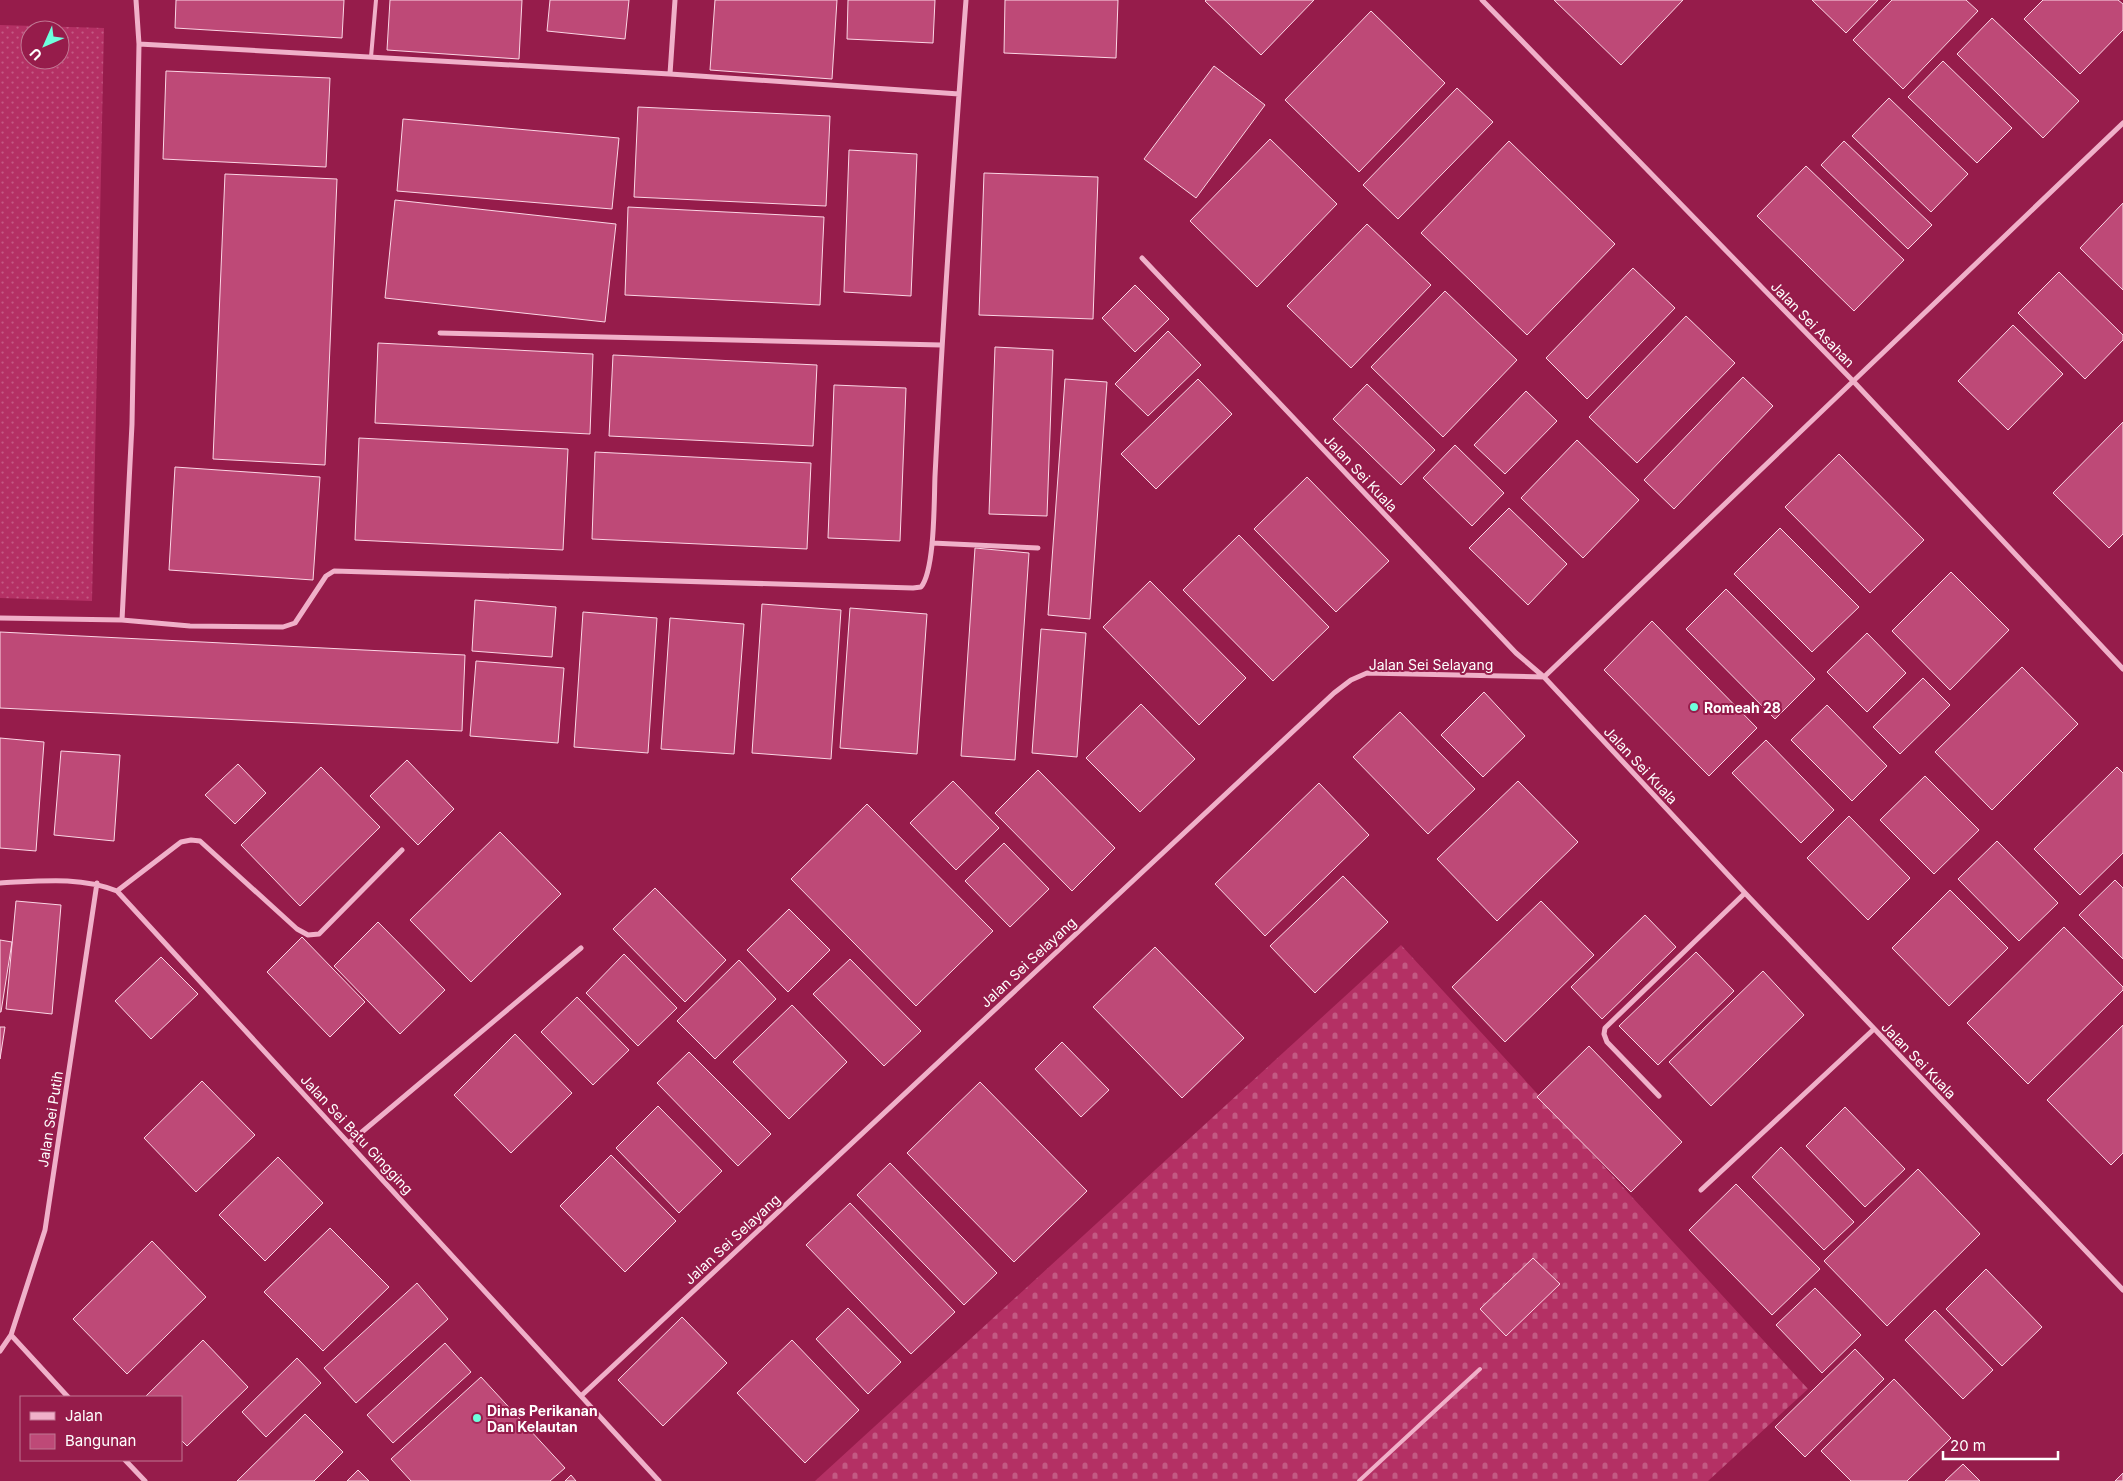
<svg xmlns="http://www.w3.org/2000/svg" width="2123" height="1481" font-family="Inter,sans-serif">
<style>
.grass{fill:url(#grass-dots);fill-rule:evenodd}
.cemetery{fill:url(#cemetery-stones)}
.building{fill:#be4977;stroke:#fbd6e5}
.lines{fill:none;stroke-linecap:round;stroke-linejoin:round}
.lane{stroke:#f0b0c9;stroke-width:4}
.street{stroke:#f0b0c9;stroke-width:5}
.poi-dot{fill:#6effdd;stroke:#961c4b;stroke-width:2}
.labels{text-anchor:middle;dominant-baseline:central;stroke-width:4;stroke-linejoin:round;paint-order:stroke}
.street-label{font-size:14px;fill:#fff;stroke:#961c4b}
.poi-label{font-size:14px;font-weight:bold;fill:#fff;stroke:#961c4b;text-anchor:start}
</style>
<defs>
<pattern id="grass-dots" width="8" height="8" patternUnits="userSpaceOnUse" patternTransform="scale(1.25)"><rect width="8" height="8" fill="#b43064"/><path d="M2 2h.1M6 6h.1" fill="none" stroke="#c35983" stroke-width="1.8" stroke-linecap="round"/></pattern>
<pattern id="cemetery-stones" width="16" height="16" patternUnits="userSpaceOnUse" patternTransform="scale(1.25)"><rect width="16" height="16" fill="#b43064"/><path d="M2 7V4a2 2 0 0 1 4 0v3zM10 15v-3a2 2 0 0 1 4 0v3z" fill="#c35983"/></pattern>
</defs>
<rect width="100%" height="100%" fill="#961c4b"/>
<path class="grass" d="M0 25 104 28 92 601 0 598ZM30 30H60V60H30Z"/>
<path class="cemetery" d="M1401 945 1808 1389 1708 1481H815Z"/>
<path class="building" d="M176 0H344L342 38 175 28Z
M390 0H522L519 59 387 50Z
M550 0H629L625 39 547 31Z
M715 0H837L832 79 710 70Z
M848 0H935L933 43 847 39Z
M1005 0H1118L1116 58 1004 53Z
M1206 0H1314L1261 55 1205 1Z
M1554 0H1683L1621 65Z
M1812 0H1878L1846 33Z
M1892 0H1966L1978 11 1903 89 1853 40Z
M2043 0H2118L2123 4V30L2080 74 2024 19Z
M1371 11 1445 83 1359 172 1285 100Z
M1992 18 2079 101 2043 138 1957 54Z
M1943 61 2012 128 1977 163 1908 97Z
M1214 66 1265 105 1196 198 1144 159Z
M166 71 330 78 326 167 163 159Z
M1457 88 1493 122 1398 219 1363 185Z
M1889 98 1968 174 1931 212 1852 136Z
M638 107 830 116 826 206 634 197Z
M403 119 619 138 612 209 397 191Z
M1270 139 1337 204 1257 287 1190 221Z
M1509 141 1615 244 1527 335 1421 233Z
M1844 141 1932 225 1908 249 1821 165Z
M849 150 917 154 911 296 844 292Z
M1806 166 1904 260 1854 311 1757 216Z
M984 173 1098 177 1093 319 979 315Z
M225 174 337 179 325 465 213 459Z
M395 200 616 224 605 322 385 298Z
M2123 203V290L2080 248Z
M628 207 824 217 820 305 625 295Z
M1367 224 1431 285 1351 368 1287 306Z
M1633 268 1675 308 1587 399 1546 358Z
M2059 272 2123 335V340L2085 379 2018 313Z
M1135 285 1169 319 1135 352 1102 318Z
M1445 291 1517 360 1443 437 1371 367Z
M1686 316 1735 363 1637 463 1589 417Z
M2013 325 2063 374 2008 430 1958 381Z
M1168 331 1201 365 1148 416 1115 384Z
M378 343 593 354 590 434 375 423Z
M995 347 1053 350 1047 516 989 514Z
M613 355 817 365 813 446 609 436Z
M1743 377 1773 406 1674 509 1644 480Z
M1065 379 1107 382 1090 619 1048 615Z
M1198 379 1232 414 1156 489 1121 454Z
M1367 384 1435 450 1401 485 1333 419Z
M834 385 906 388 900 541 828 538Z
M1526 391 1557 421 1505 474 1474 445Z
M2123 422V534L2109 548 2053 493Z
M359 438 568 449 563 550 355 540Z
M1577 440 1639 500 1583 558 1521 498Z
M1455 445 1504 493 1472 526 1423 478Z
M595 452 811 463 807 549 592 539Z
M1839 454 1924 540 1870 593 1785 507Z
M175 467 320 477 313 580 169 570Z
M1307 477 1389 561 1336 612 1254 529Z
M1509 508 1567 564 1528 605 1469 548Z
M1780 528 1859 607 1812 652 1734 574Z
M1239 535 1329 627 1273 681 1183 590Z
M975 548 1029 553 1015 760 961 756Z
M1951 572 2009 630 1950 690 1892 631Z
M1150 581 1246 678 1199 725 1103 627Z
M1726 589 1815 679 1775 719 1686 629Z
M475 600 556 607 552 657 472 651Z
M762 604 841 610 831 759 752 753Z
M850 608 927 614 917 754 840 748Z
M583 612 657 618 648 753 574 747Z
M670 618 744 624 734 754 661 749Z
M1652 621 1757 728 1709 776 1604 670Z
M1041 629 1086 633 1077 757 1032 753Z
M0 632 465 655 462 731 0 708Z
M1867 633 1906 673 1867 712 1827 672Z
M476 661 564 668 558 743 470 736Z
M2022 667 2078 724 1992 810 1935 752Z
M1923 678 1950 705 1900 754 1873 727Z
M1484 692 1525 736 1483 777 1441 735Z
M1141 704 1195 759 1140 812 1086 758Z
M1827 705 1887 766 1852 801 1791 740Z
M1400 712 1475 789 1428 834 1353 757Z
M0 738 44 742 36 851 0 848Z
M1766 740 1834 810 1801 843 1732 773Z
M61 751 120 755 114 841 54 835Z
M407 760 454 809 418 845 370 796Z
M238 764 266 793 235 824 205 795Z
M321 767 380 827 300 906 241 845Z
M2117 767 2123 773V853L2080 895 2034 849Z
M1038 770 1115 848 1072 891 995 813Z
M1925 776 1979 830 1934 874 1880 820Z
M953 781 999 828 956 870 910 823Z
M1518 781 1578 842 1497 921 1437 859Z
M1319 783 1369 835 1265 936 1215 884Z
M867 804 993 931 916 1006 791 879Z
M1849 816 1910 878 1868 920 1807 858Z
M500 832 561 894 471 982 410 920Z
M1997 841 2058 903 2019 941 1958 879Z
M1004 843 1049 889 1010 927 965 881Z
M1343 876 1388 922 1315 993 1270 946Z
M2115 880 2123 888V959L2079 915Z
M655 888 726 960 685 1002 613 929Z
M1950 890 2008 948 1949 1006 1892 948Z
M16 901 61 905 52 1014 6 1009Z
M1541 901 1594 955 1505 1042 1452 987Z
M789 909 830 950 788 992 747 950Z
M1645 915 1676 947 1602 1019 1571 987Z
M378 922 445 990 400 1034 334 966Z
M2064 927 2123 987V990L2028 1084 1967 1023Z
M302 937 365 1002 330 1037 267 972Z
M0 940 12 942 1 1012H0Z
M1155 947 1244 1038 1182 1098 1093 1007Z
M1696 952 1734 991 1658 1065 1619 1026Z
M624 954 677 1008 638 1046 586 993Z
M161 957 198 994 151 1039 115 1001Z
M850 959 921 1031 884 1066 813 994Z
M739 960 776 999 715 1059 677 1021Z
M1763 971 1804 1015 1711 1106 1669 1062Z
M577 997 629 1050 593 1085 541 1032Z
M792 1005 847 1062 789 1119 733 1062Z
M2123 1025V1153L2111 1165 2047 1100Z
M0 1027H5L0 1059Z
M515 1034 572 1093 511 1153 454 1095Z
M1062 1042 1109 1090 1081 1117 1035 1069Z
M1589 1046 1682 1142 1631 1192 1537 1097Z
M689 1052 771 1134 738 1166 657 1083Z
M202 1081 255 1135 196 1192 144 1138Z
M980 1082 1087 1191 1014 1262 907 1153Z
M658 1106 722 1171 679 1213 616 1148Z
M1845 1107 1905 1169 1865 1207 1806 1146Z
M1781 1147 1854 1222 1824 1250 1752 1177Z
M611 1155 676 1221 625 1272 560 1206Z
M278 1157 323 1203 265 1261 219 1215Z
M890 1163 997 1273 964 1305 857 1195Z
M1918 1169 1980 1234 1887 1326 1824 1261Z
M1736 1184 1820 1269 1772 1315 1689 1230Z
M850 1203 955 1312 911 1354 806 1245Z
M330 1228 389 1287 323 1351 264 1292Z
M152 1241 206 1297 127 1374 73 1319Z
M1533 1258 1560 1284 1506 1336 1480 1309Z
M1986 1269 2042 1327 2002 1366 1946 1309Z
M417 1283 448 1319 356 1403 324 1368Z
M1815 1288 1861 1335 1822 1373 1776 1325Z
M848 1308 901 1362 868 1394 816 1339Z
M1935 1310 1993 1370 1963 1399 1905 1340Z
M682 1317 727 1363 663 1426 618 1380Z
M203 1340 248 1387 187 1446 181 1440V1397H145Z
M792 1340 859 1410 805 1463 737 1393Z
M445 1343 471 1372 393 1443 367 1415Z
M1855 1349 1884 1379 1805 1457 1775 1427Z
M297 1358 321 1383 266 1437 242 1412Z
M481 1377 565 1468 550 1481H411L391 1459Z
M1894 1379 1951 1438 1907 1481H1851L1821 1451Z
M305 1414 343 1452 314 1481H237Z
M1963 1464 1980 1481H1945Z
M358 1470 369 1481H347Z
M2123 1473V1481H2115Z
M571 1475 576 1481H565Z"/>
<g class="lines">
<path class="lane" d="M371 57 376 0
M1359 1481 1480 1369"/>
<path class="street" d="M136 0 139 44 132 424 122 620 190 626 283 627 295 623 326 576 334 571 913 588 921 587C935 570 934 500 935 476 943 317 954 158 966 0
M1482 0 1854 382 2123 669
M139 44 670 74 959 94
M670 74 675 0
M1142 258 1516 653 1544 677 1745 893 2123 1290
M440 333 941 345
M932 543 1038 548
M0 618 122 620
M0 883C40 881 80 876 117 891L659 1481
M117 891 181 842 191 840 200 841 297 929 308 935 319 934 402 850
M1659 1096 1607 1042 1604 1034 1605 1028 1745 893
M350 1142 581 948
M1701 1190 1874 1029
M11 1335 68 1397
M0 1351 11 1335 45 1230 97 883
M581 1396 1334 693 1351 680 1367 673 1544 677 2123 123
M125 1460 145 1481"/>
</g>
<g class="poi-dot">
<circle cx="1694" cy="707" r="5"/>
<circle cx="477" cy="1418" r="5"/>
</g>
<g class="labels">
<g class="street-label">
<text transform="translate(1813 324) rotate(46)">Jalan Sei Asahan</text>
<text transform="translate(1361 473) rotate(47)">Jalan Sei Kuala</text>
<text x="1431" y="664">Jalan Sei Selayang</text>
<text transform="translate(1641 765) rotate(47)">Jalan Sei Kuala</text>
<text transform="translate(1028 962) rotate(-43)">Jalan Sei Selayang</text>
<text transform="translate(1919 1060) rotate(46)">Jalan Sei Kuala</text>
<text transform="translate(50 1119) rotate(-81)">Jalan Sei Putih</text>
<text transform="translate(357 1134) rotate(47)">Jalan Sei Batu Gingging</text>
<text transform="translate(732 1239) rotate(-43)">Jalan Sei Selayang</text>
</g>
<g class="poi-label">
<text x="1704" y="707">Romeah 28</text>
<text x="487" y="1410">Dinas Perikanan<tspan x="487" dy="16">Dan Kelautan</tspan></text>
</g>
</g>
<rect x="20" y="1396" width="162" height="65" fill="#961c4b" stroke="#c07793"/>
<rect x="30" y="1412" width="25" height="8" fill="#f0b0c9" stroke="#c07793"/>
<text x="65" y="1421" font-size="15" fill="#ffffff">Jalan</text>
<rect x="30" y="1434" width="25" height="15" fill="#be4977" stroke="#c07793"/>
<text x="65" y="1446" font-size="15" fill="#ffffff">Bangunan</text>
<g transform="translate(45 45) rotate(225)"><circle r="24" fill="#961c4b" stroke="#c07793"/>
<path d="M0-4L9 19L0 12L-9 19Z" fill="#6effdd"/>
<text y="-8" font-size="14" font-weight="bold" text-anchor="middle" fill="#ffffff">U</text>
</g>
<path d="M1943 1451v8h115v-8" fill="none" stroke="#ffffff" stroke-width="2.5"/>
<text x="1950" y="1451" font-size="15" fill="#ffffff" stroke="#961c4b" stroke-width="4" paint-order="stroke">20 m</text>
</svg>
